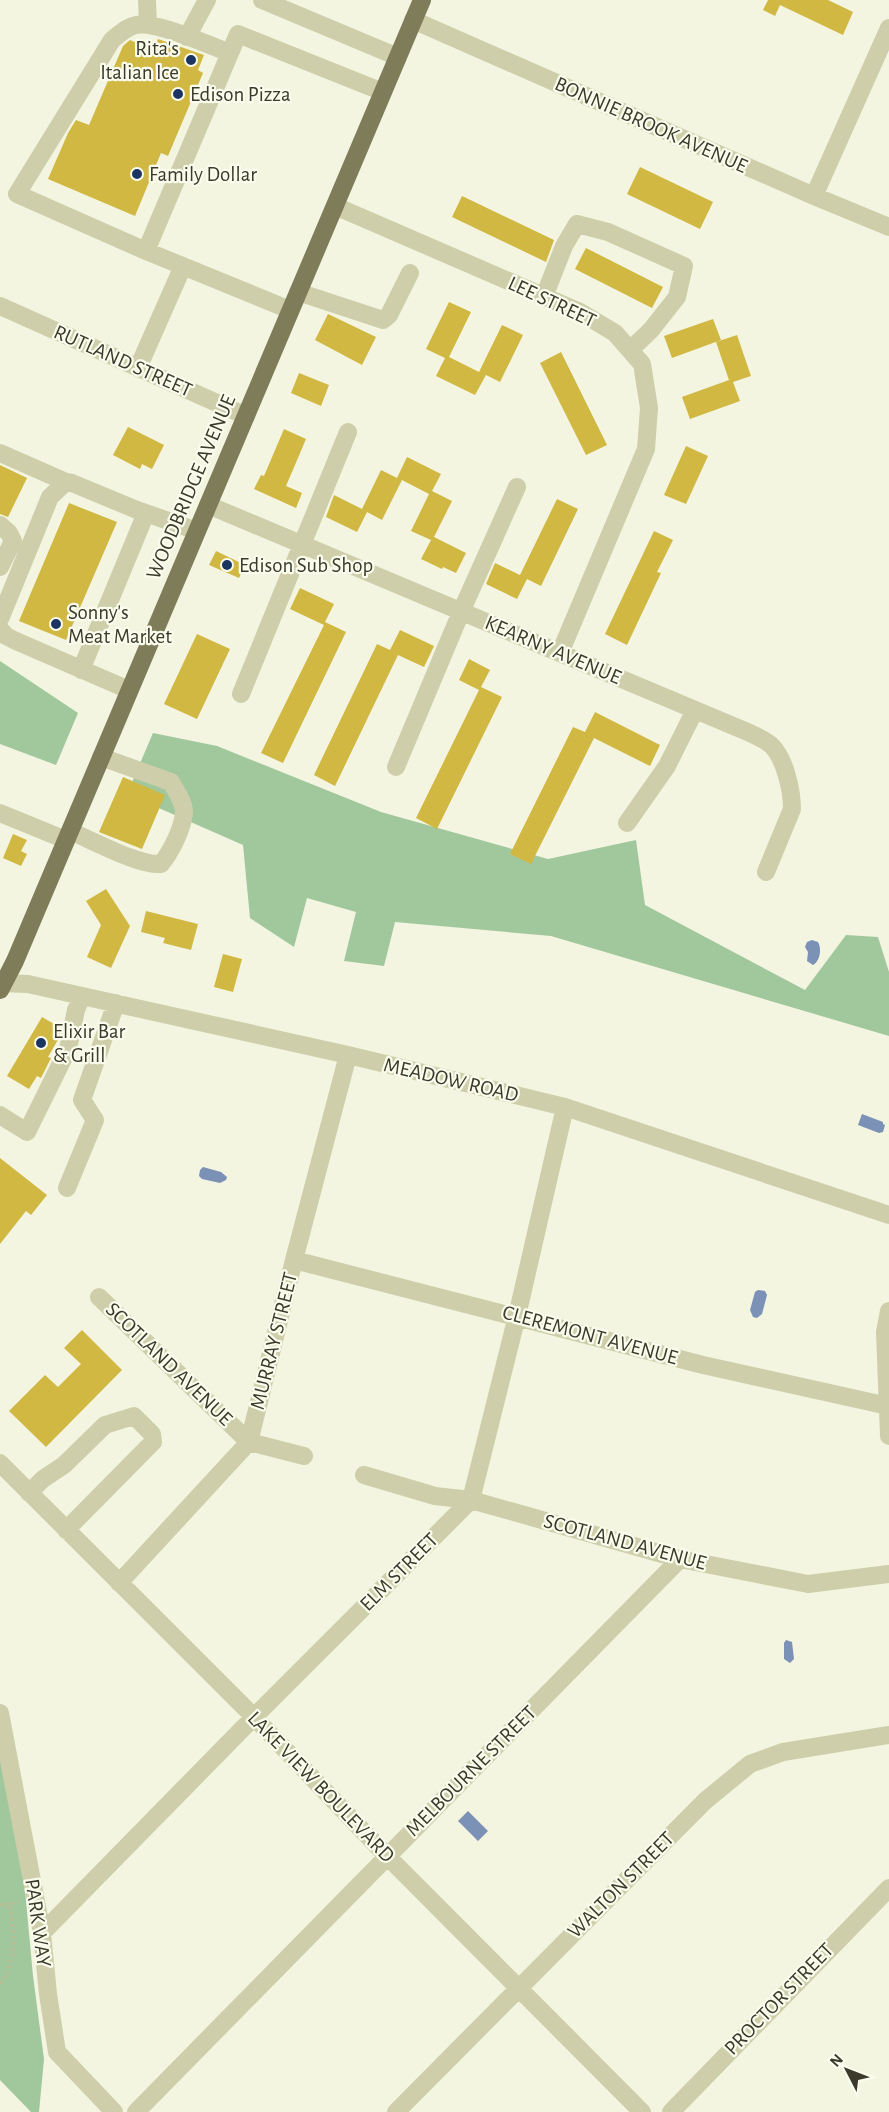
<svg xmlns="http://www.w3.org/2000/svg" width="889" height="2112" font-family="'Alegreya Sans',sans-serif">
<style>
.green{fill:#a1c79d}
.water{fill:#7b91b6}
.building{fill:#d1b842}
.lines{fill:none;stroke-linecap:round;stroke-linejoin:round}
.path{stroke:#bbbb94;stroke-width:3;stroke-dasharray:3 3;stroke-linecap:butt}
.minor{stroke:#cecfaa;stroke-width:18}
.major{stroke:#7f7c5a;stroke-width:18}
.poi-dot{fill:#1b3462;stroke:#fafced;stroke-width:2}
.labels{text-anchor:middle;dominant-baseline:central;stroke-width:4.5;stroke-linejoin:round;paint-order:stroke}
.poi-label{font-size:21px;fill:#3c3a2a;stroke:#fafced;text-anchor:start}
.street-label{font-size:21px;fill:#3c3a2a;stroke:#fafced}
</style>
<rect width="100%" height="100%" fill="#f3f5e0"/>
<path class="green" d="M0 661 78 713 56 765 0 744Z
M153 733 217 746 381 812 548 859 636 840 645 905 805 990 846 935 878 937 889 972V1036L551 936 395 922 384 966 344 961 356 912 307 898 294 947 250 918 243 845 127 794Z
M0 1742 25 1890 33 1976 44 2059 39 2112H31L0 2080Z"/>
<path class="water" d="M812 940 818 942C822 949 820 961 813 965L807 961 808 952 805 947 807 942Z
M862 1114 883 1122V1124L885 1125 883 1132 879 1133 858 1125Z
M203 1167 221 1172 227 1177 226 1180 220 1183 202 1179 199 1176 200 1170Z
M758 1290 765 1291 767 1295 762 1314 757 1318 753 1317 750 1310 755 1292Z
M786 1640 792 1642 794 1659 790 1663 784 1659V1643Z
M468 1811 488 1831 478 1841 458 1821Z"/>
<path class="building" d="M768 0H828L853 12 843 35 780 5 775 16 763 10Z
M158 39 204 55 198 70 203 73 168 156 161 153 135 216 48 179 68 133 76 120 89 125 123 46 130 40 153 50Z
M640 167 713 202 700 229 627 194Z
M462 196 554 240 546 262 452 217Z
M586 248 663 287 652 308 575 269Z
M449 302 471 312 449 357 485 375 479 372 502 325 523 335 500 382 486 375 475 395 436 376 445 358 426 349Z
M328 314 376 337 362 365 315 340Z
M713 319 721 340 672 358 664 336Z
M737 335 751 376 733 382 740 401 690 419 682 397 729 380 716 342Z
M561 352 607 445 586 455 540 363Z
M299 373 329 385 321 406 291 393Z
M128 427 164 445 152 469 142 464 140 469 113 455Z
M284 429 306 439 286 486 302 493 296 508 254 489 261 475 264 476Z
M686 446 708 456 686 504 664 495Z
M407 457 441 474 432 491 452 501 434 537 466 553 456 573 443 567 442 569 421 559 431 540 411 531 429 494 402 480 382 520 367 512 357 532 326 517 334 495 362 509 381 470 397 478Z
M0 465 27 478 8 517 0 514Z
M557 499 578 509 541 586 527 579 517 599 486 584 495 563 520 575Z
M69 503 117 522 66 640 19 621Z
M654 531 673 540 657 572 661 573 627 645 605 634Z
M216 551 245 565 239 578 209 565Z
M300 588 334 604 325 622 346 632 283 763 261 753 324 625 290 609Z
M400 630 434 646 424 667 398 655 335 786 314 775 377 644 390 650Z
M197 634 230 649 197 719 164 704Z
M469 659 490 670 481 687 502 697 437 829 416 818 479 690 459 680Z
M595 712 660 745 650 766 594 738 531 864 510 854 573 727 585 732Z
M123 777 165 795 142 849 99 832Z
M13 834 27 840 21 851 27 854 21 866 3 858Z
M106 889 130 926 111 968 87 957 101 925 86 901Z
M146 911 198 924 191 950 163 943 165 938 141 932Z
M223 954 242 959 233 992 214 987Z
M42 1017 61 1028 59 1038 48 1057 51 1058 41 1078 37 1076 29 1089 7 1076Z
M0 1158 47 1195 31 1215 26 1211 0 1244Z
M82 1330 122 1370 46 1447 9 1411 45 1375 58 1387 81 1364 64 1348Z"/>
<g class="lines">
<path class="path" d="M0 1905 19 1902
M0 1984C18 1962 14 1929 9 1903"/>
<path class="minor" d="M147 0 148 25
M262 0 398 57
M413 20 814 196 889 227
M187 37 207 0
M814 196 889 28
M335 206 580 312 615 333 642 364 649 408 646 449 560 653
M146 251 17 194 112 40C120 34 126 27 136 25 157 21 208 45 230 53
M298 292 383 320 389 315 410 273
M544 297 564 246 577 224 608 232 684 266 677 297 651 330 630 350
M0 306 246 416
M290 310 146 251 230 53 238 34 383 92
M138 368 183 266
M0 453 66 482
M208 505 750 733C756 736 765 740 771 745 785 758 792 791 792 809L766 872
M0 525 9 533 13 541 0 567
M0 619 50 497 66 482 72 483 137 510 197 531
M0 629 6 636 16 641 129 690
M81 670 146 513
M241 694 348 432
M396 767 461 612 517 487
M0 813 66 840
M627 823 667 766 695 710
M70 831C92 840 139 866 161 864 171 852 183 828 184 812 184 802 176 791 171 782L101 757
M0 983 28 984 348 1055 565 1107 889 1215
M0 1115 27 1132 68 1049 76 1010 82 996
M67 1188 95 1120 82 1100 116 1003
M294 1260 703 1365 888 1406
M99 1297 249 1442 304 1456
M889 1311 885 1332 889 1436
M0 1463 254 1717 387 1856 642 2112
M364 1475 435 1496 471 1500 680 1559 808 1584 889 1574
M29 1493 43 1479 64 1465 105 1425 134 1416 152 1434 153 1442 66 1530
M119 1583 249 1442 294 1260 348 1055
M0 1713 42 1933 48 1994 57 2052 114 2112
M42 1933 254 1717 471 1500 517 1316 565 1107
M136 2112 680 1559
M396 2112 705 1801 750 1764 783 1752 889 1735
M671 2112 889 1888"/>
<path class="major" d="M0 990 15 961 422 0"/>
</g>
<g class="poi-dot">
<circle cx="191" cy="60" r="6"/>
<circle cx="178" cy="94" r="6"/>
<circle cx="137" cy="174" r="6"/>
<circle cx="227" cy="565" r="6"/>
<circle cx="56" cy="624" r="6"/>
<circle cx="41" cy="1043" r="6"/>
</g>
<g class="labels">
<g class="poi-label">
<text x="179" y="48" text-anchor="end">Rita's<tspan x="179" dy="24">Italian Ice</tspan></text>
<text x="190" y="94">Edison Pizza</text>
<text x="149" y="174">Family Dollar</text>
<text x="239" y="565">Edison Sub Shop</text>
<text x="68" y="612">Sonny's<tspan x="68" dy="24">Meat Market</tspan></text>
<text x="53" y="1031">Elixir Bar<tspan x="53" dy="24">&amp; Grill</tspan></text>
</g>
<g class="street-label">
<text transform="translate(651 125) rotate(24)">BONNIE BROOK AVENUE</text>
<text transform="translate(552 302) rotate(25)">LEE STREET</text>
<text transform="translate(123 361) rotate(24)">RUTLAND STREET</text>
<text transform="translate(191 487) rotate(-67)">WOODBRIDGE AVENUE</text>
<text transform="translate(553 650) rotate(23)">KEARNY AVENUE</text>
<text transform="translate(451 1080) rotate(13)">MEADOW ROAD</text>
<text transform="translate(590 1335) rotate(15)">CLEREMONT AVENUE</text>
<text transform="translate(274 1341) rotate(-76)">MURRAY STREET</text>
<text transform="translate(169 1364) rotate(44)">SCOTLAND AVENUE</text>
<text transform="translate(625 1542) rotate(15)">SCOTLAND AVENUE</text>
<text transform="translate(399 1572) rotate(-45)">ELM STREET</text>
<text transform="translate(471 1771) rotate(-45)">MELBOURNE STREET</text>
<text transform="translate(321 1787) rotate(46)">LAKE VIEW BOULEVARD</text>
<text transform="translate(621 1885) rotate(-45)">WALTON STREET</text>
<text transform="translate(38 1923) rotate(82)">PARK WAY</text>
<text transform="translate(779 1999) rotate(-46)">PROCTOR STREET</text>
</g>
</g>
<g transform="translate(847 2070) rotate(312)" stroke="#fafced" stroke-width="4.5" paint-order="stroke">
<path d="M0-4.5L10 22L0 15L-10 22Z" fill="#3c3a2a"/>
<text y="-9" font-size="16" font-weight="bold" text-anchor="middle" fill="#3c3a2a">N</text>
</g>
</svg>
